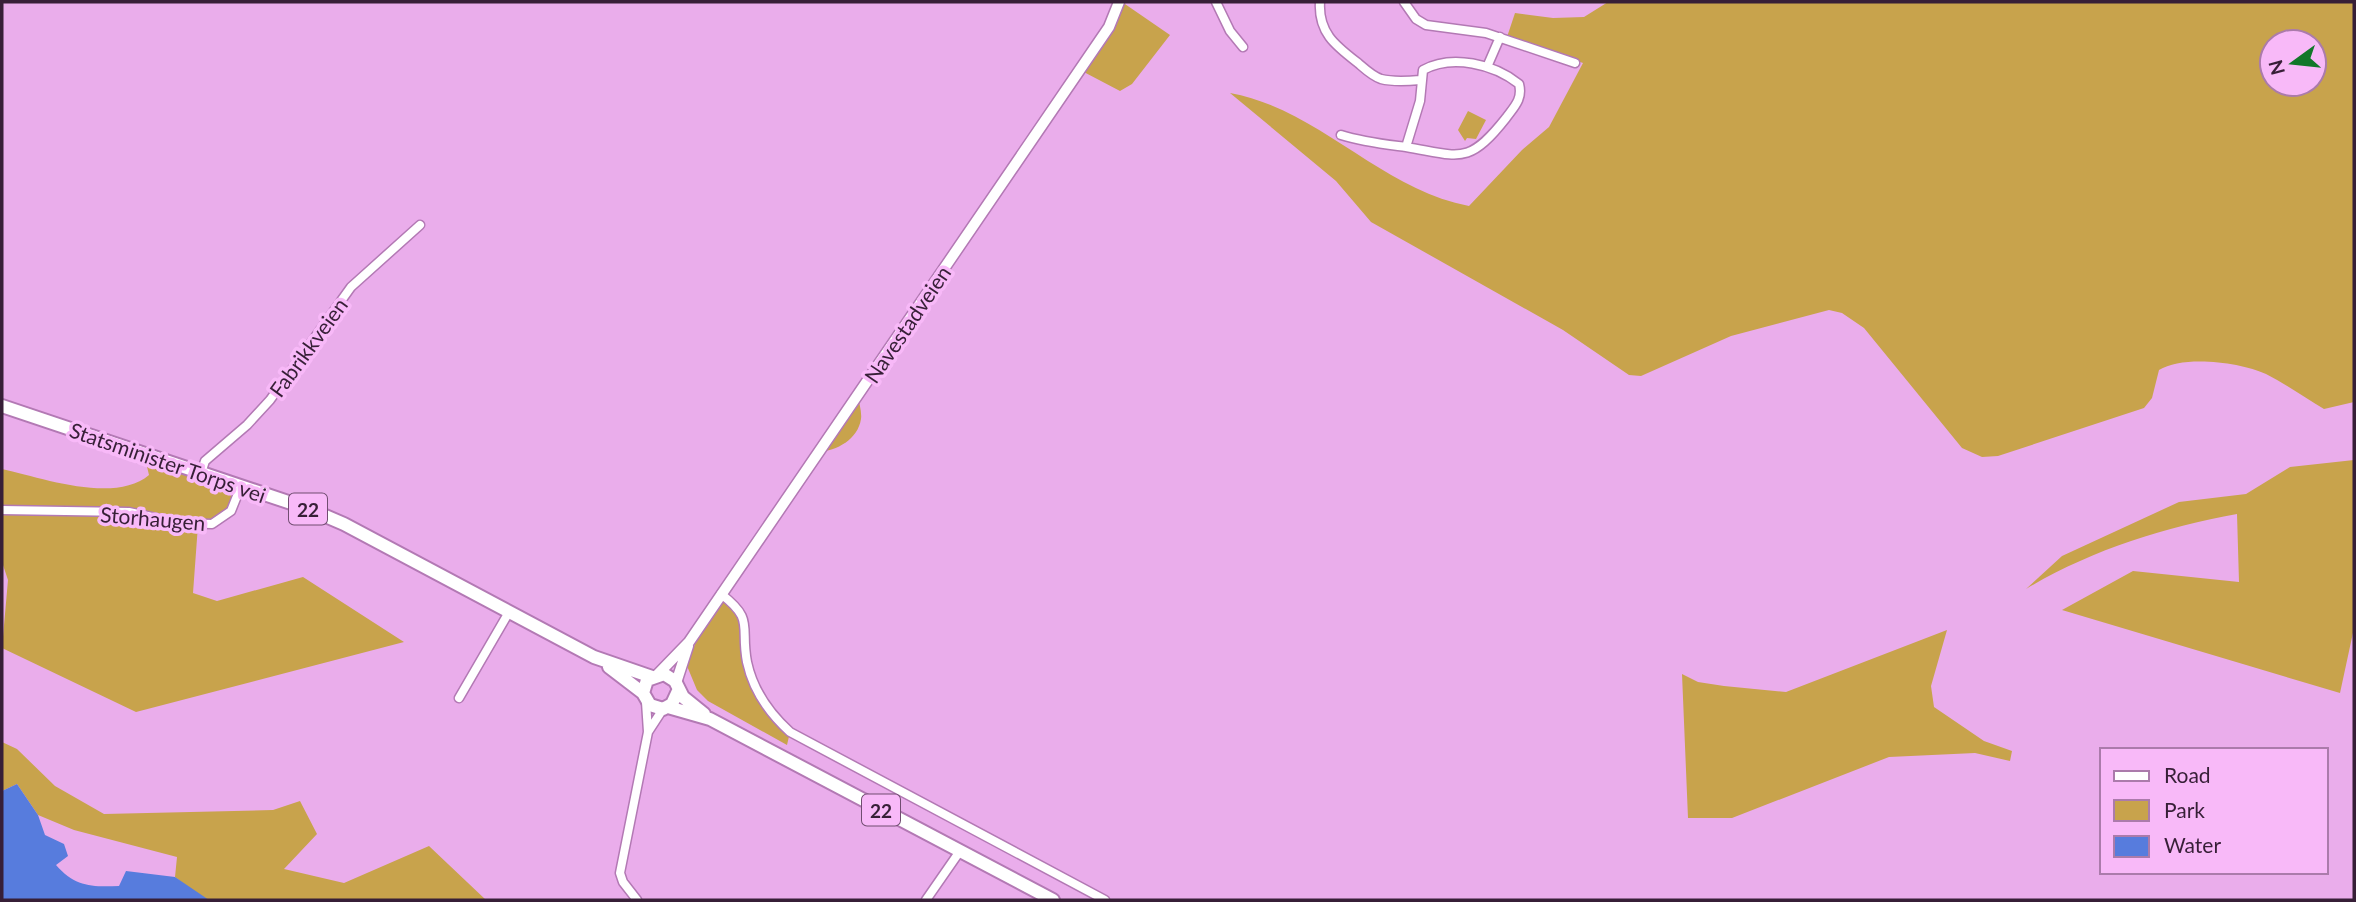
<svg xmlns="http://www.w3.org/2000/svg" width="2356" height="902" font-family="Lato,sans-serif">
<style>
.green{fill:#c8a34c;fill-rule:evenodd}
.water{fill:#577cdd}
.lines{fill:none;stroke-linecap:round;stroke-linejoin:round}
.minor-casing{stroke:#b379b4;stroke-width:11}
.tertiary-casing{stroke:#b379b4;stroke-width:13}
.trunk-casing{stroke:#b379b4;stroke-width:16}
.minor{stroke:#fff;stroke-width:8}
.tertiary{stroke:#fff;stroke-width:10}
.trunk{stroke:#fff;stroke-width:12}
.labels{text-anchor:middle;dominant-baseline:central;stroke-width:7;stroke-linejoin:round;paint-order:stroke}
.shield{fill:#f8b9f8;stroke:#714d71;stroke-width:2}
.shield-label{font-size:19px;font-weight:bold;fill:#371f37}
.street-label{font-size:21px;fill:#371f37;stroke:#f8b9f8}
</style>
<rect width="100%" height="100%" fill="#eaadeb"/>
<path class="green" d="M1122 2 1170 35 1132 84 1120 91 1080 70Z
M1608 2H2354V402L2324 409C2305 398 2286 384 2266 374 2240 362 2183 355 2159 370L2152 398 2144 408 1998 456 1982 457 1962 448 1864 328 1842 313 1829 310 1731 336 1641 376 1629 375 1563 330 1371 222 1336 181 1230 93C1319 109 1380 189 1469 206L1522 150 1549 127 1583 63 1507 37 1515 13 1553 18 1584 17ZM2272 42H2314V84H2272Z
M1468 111 1486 120 1476 139 1467 138 1465 141 1458 130Z
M858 396C859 403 862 412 861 419 858 439 837 451 818 452Z
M144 454 241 486 226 517 198 525 193 593 217 601 303 577 404 642 136 712 2 648 8 580 2 562V469C42 478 115 504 149 475Z
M2354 460V628L2340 693 2062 610 2133 571 2239 582 2237 514C2164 527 2089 551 2026 589L2062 556 2179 502 2246 494 2290 467Z
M721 594C753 618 740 658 757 689 766 704 779 718 790 732L787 745 708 701 697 690 687 666 705 616Z
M1947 630 1931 686 1934 707 1984 741 2012 751 2010 761 1975 753 1889 757 1732 818H1688L1682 674 1698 682 1724 686 1786 692Z
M2 742 17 749 55 786 104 814 273 810 300 801 317 834 284 869 344 883 429 846 486 900H205L175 877 177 857 74 830 38 815 17 784 2 791Z"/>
<path class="water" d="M17 784 38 815 45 835 64 844 68 856 56 865C75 887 92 887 119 886L126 871 175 877 209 900H2V791Z"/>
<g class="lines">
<defs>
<path id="minor" d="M1216 2 1230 31 1243 47
M1320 2C1318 33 1336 46 1358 63 1365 69 1372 76 1381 79 1393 82 1408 81 1420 80
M1404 2 1416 19 1426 25 1486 33 1575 63
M1487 67 1500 37
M1341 135C1363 142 1383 144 1406 147 1460 156 1468 166 1506 118 1514 107 1523 99 1519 84 1494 64 1452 54 1423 70L1420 101 1406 147
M201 473 205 461 247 425 270 400 351 287 420 225
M2 510 129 512 179 523 212 524 231 511 241 486
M721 594C755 620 740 626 747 662 753 690 769 713 790 732L1105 900
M459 698 509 612
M648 732 663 709
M637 900 623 882 620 873 648 732 646 702
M926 900 960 851"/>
<path id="tertiary" d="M658 674 689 642 1109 27 1119 2
M676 683 688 646"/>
<path id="trunk" d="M2 406 309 509 344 524 594 657 652 677
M609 667 643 693
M678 691 672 704 663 709 650 705 643 693 647 680 664 674 675 681 683 697 704 714
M668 707 710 719 1053 900"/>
</defs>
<use href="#minor" class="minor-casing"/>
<use href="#tertiary" class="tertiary-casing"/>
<use href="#trunk" class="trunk-casing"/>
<use href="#minor" class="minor"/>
<use href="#tertiary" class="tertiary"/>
<use href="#trunk" class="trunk"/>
</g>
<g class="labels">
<g class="shield">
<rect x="289" y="493.5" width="38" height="31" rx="5"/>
<rect x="862" y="794.5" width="38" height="31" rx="5"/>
</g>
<g class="shield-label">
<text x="308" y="509">22</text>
<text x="881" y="810">22</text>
</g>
<g class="street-label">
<text transform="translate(907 324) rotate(-56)">Navestadveien</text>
<text transform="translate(308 347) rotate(-54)">Fabrikkveien</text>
<text transform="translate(168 462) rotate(19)">Statsminister Torps vei</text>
<text transform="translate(153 518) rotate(5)">Storhaugen</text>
</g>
</g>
<rect width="2356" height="902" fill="none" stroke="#371f37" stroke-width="7"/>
<rect x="2100" y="748" width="228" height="126" fill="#f8b9f8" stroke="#ab7bab" stroke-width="2"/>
<rect x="2114" y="771" width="35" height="10" fill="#ffffff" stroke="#ab7bab" stroke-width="2"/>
<text x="2164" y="783" font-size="21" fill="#371f37">Road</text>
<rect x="2114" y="800" width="35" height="21" fill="#c8a34c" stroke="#ab7bab" stroke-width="2"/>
<text x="2164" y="818" font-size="21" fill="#371f37">Park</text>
<rect x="2114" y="836" width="35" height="21" fill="#577cdd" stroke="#ab7bab" stroke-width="2"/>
<text x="2164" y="853" font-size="21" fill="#371f37">Water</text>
<g transform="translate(2293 63) rotate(255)"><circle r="33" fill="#f8b9f8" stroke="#ab7bab" stroke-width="2"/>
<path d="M0-5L12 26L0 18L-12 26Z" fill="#117729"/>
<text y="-10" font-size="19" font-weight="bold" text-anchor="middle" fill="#371f37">N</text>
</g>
</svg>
